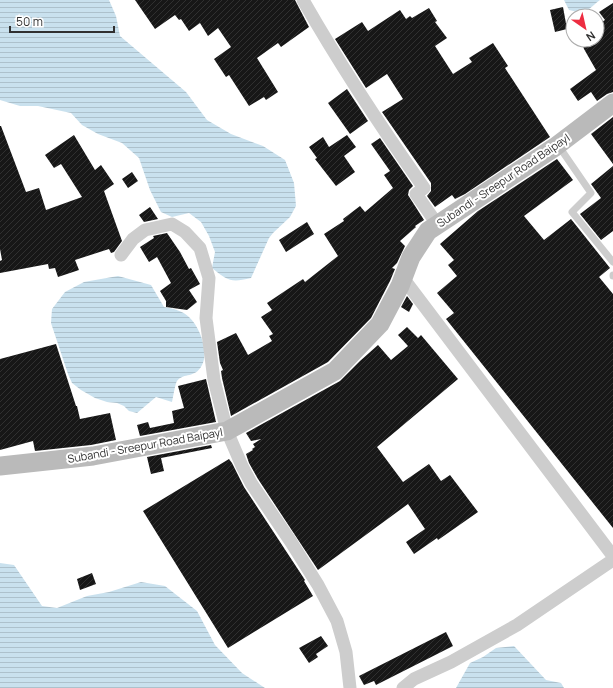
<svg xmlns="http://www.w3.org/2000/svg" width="613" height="688" font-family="Manrope,sans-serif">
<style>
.water{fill:url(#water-rules)}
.building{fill:url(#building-hatch)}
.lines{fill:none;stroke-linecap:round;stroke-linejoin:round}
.lane{stroke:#cdcdcd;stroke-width:7}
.street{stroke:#cdcdcd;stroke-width:13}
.secondary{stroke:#bababa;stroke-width:19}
.labels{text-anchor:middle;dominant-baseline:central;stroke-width:4;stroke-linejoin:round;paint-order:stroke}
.street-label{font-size:11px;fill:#303030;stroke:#fff}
</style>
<defs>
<pattern id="water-rules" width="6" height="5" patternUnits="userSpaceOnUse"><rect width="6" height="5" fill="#c9e1ee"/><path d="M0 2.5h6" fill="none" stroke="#adc1cc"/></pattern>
<pattern id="building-hatch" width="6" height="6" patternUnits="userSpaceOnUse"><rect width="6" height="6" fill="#171717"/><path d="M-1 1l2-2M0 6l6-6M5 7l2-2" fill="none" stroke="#303030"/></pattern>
</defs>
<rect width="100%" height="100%" fill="#fff"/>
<path class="water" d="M0 0H109L116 16 120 36 186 92 207 120 231 134 263 146 285 160 294 183 296 206 290 217 273 233 269 238 251 278C231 283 228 281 212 268L215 252 209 236 201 222 189 213 172 217 161 212 150 190 139 158 122 143 98 134 82 125 71 113 38 106H20L0 100Z
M564 0H600C587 10 587 15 569 10Z
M118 276 151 285 164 307C172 308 183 311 189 317 200 327 209 352 202 365 195 379 184 372 177 381 175 384 173 398 172 402L156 397 137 413 129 411 124 406 117 403 107 402 95 398 81 390 72 383 68 374 51 323 52 309 65 292 84 282Z
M0 563 14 565 42 606 57 608 87 596 109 592 141 582 165 586 197 611 215 645 242 673 265 688H0Z
M514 646 546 680 561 683 564 688H456L470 663 483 657 496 648Z"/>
<path class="building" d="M135 0H295L309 27 281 47 278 43 257 58 278 92 266 100 264 97 249 106 229 75 226 77 214 59 231 47 218 28 208 36 200 23 189 31 181 19 179 20 175 15 155 29Z
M613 3V92L607 94 597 101 591 92 578 101 570 89 596 70 584 49 581 40H597V25L605 20 599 12Z
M563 7 567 29 555 32 550 10Z
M429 8 437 21 435 22 447 38 435 46 453 74 472 62 469 58 493 43 508 66 505 68 550 137 465 194 455 199 452 195 435 207 427 196 431 191V183L382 112 403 99 387 74 366 88 335 39 362 22 368 31 400 10 406 19 410 16 412 18Z
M347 89 368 121 350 134 328 103Z
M613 117V164L591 134Z
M0 126H1L26 192 39 188 46 210 82 197 61 164 54 168 45 155 74 135 95 170 101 165 114 184 104 191 122 241 114 252 111 253 109 249 75 260 79 270 58 277 55 268 49 269 48 264 0 273V261L2 260 0 249Z
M347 135 356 147 344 156 355 172 336 186 315 159 317 158 309 147 323 137 329 147Z
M380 138 413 186 409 190 408 195 424 220 415 226 416 227 400 241 405 246 397 263 392 268 395 269 390 281 371 318 328 362 231 416 222 378 221 371 223 370 220 363 217 342 236 333 248 355 272 341 269 336 273 334 261 317 272 310 267 303 303 279 305 282 338 256 324 234 344 221 343 219 360 206 365 212 393 188 384 175 390 171 371 144Z
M557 159 573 180 524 216 544 240 571 219 610 268 599 277 613 294V528L446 319 454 313 437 293 457 276 448 265 454 260 440 244 478 211Z
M613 166V231L601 240 580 214 601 198 591 184Z
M132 172 138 181 128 188 122 179Z
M150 207 158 219 144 222 139 215Z
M307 222 314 234 286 252 279 240Z
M167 233 180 252 189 269 191 268 200 284 189 290 197 302 187 310 166 307V301L160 291 171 283 157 257 149 262 140 247 154 238 153 236Z
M407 296 413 304 409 312 401 307Z
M407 327 418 338 421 335 458 379 377 447 403 482 429 464 441 481 450 475 478 512 438 540 437 538 414 554 406 542 425 529 408 504 318 570 258 479 249 463 246 454 253 450 252 449 255 447 253 444 261 439 251 441 246 433 340 381 360 361 378 345 391 360 408 346 398 335Z
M56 344 76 406H77L80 419 110 413 116 440 91 445 35 451 33 441 0 450V359Z
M206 379 216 422 140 436 137 425 148 422 150 428 174 423 172 411 184 408 178 386Z
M211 445 212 448 161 458 164 471 151 474 147 457Z
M229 459 232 463 244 487 305 580 304 581 313 596 228 648 143 511Z
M92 573 96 584 80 590 77 579Z
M446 632 453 646 376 685 374 681 364 685 359 676Z
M321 636 328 646 316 654 318 657 309 663 299 648Z"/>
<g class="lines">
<path class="lane" d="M558 145 591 193 572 212 613 262
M613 275V276"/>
<path class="street" d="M303 0C340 65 381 127 424 188L416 194 437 224
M121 255 133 239 145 230 172 224 185 232 200 248 209 278 206 318 214 380 227 431 242 466 251 483 291 542 318 585 337 621 346 652 350 688
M403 278 613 556
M403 688 414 679 451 662 517 625 613 560"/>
<path class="secondary" d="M0 466 93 456 227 431 335 371 380 324 400 286 411 257 428 231 555 147 613 103"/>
</g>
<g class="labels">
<g class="street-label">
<text transform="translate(503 180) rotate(-34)">Subandi - Sreepur Road Baipayl</text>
<text transform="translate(145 445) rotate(-10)">Subandi - Sreepur Road Baipayl</text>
</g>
</g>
<g transform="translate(585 28) rotate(146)"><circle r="19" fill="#ffffff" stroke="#acacac"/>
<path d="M0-3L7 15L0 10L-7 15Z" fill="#ed2d41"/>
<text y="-6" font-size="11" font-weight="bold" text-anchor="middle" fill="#303030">N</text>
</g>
<path d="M10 26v6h104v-6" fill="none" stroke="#303030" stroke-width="2"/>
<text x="16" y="26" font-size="12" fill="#303030" stroke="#ffffff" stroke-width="3" paint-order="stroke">50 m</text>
</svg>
